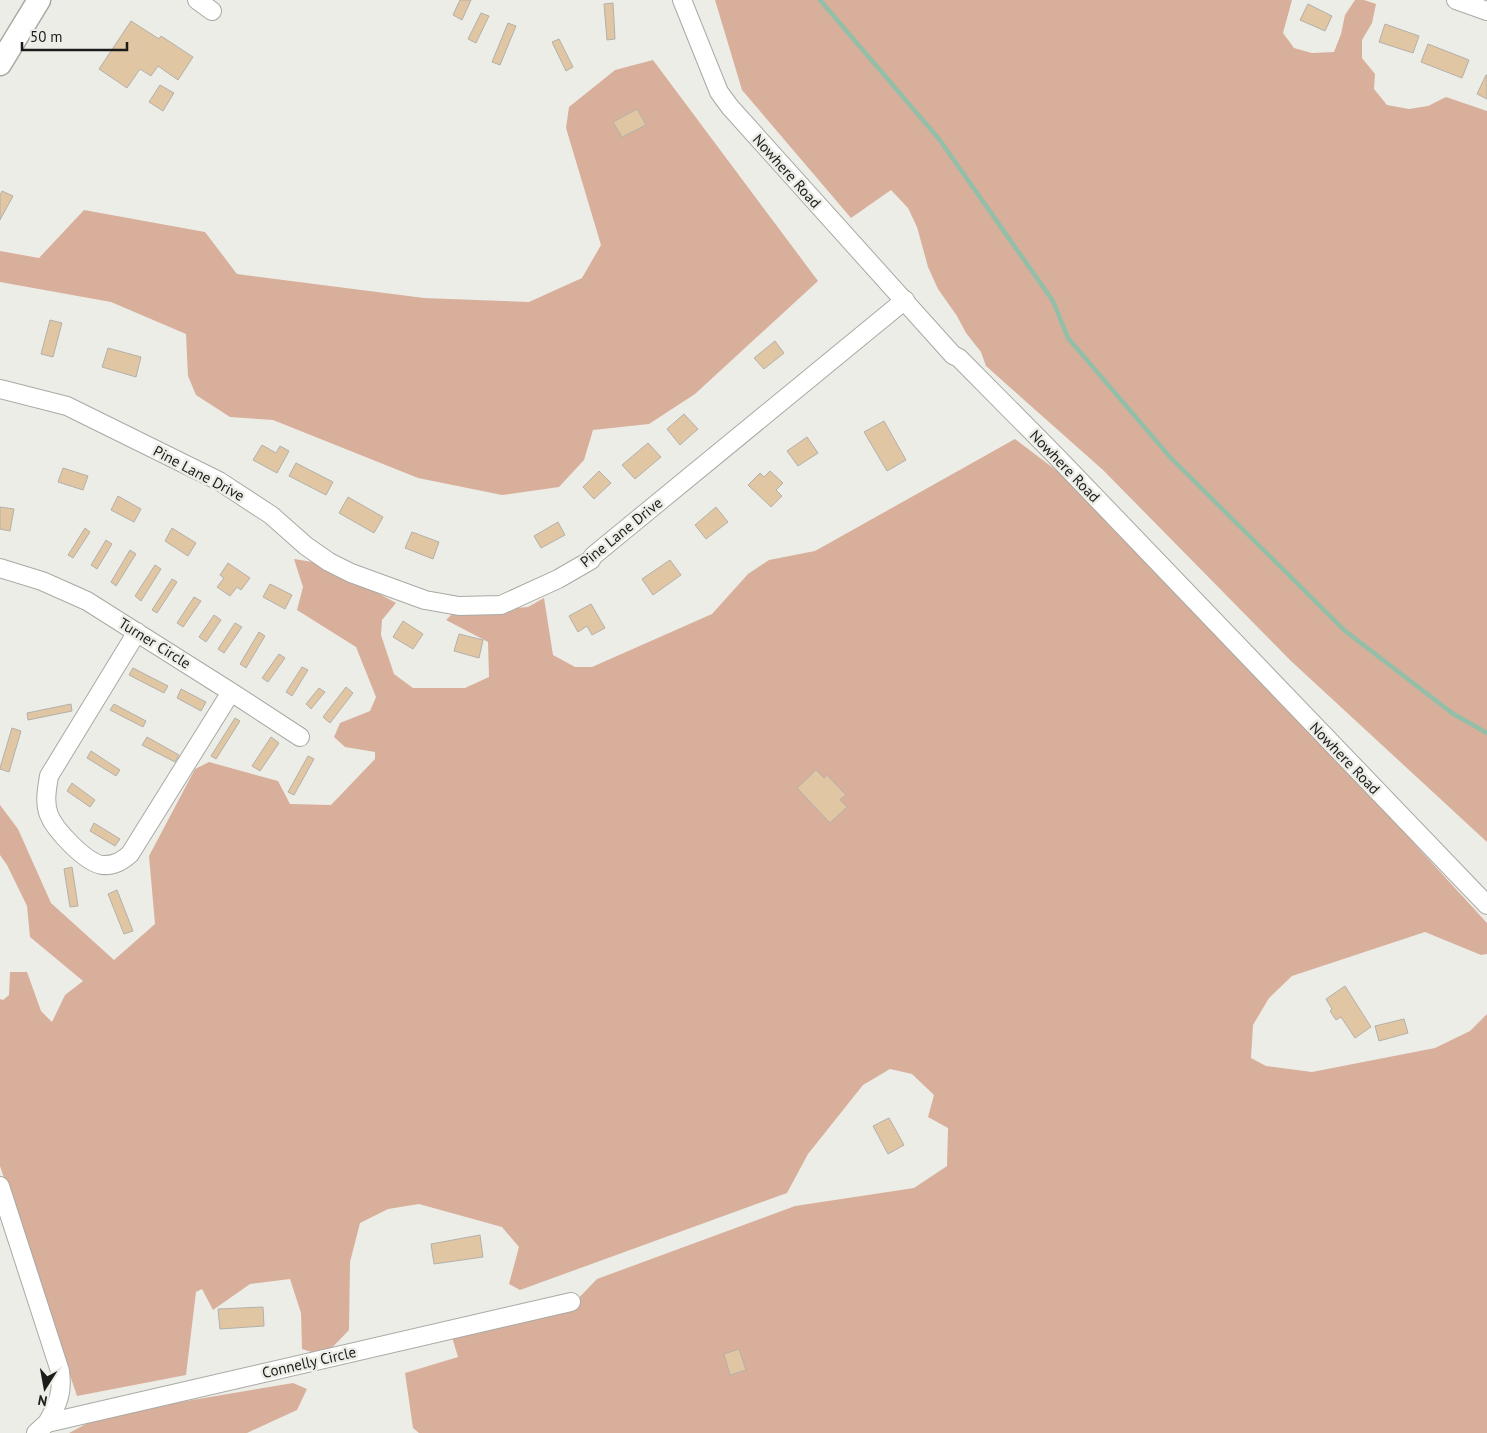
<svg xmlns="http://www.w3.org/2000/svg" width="1487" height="1433" font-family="'PT Sans',sans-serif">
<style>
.green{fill:#d8af9b}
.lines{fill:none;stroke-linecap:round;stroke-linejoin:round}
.stream{stroke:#93bea7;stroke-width:4.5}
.building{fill:#e0c6a2;stroke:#b3b0ab}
.minor-casing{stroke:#a9a9a4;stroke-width:20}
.major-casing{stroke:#a9a9a4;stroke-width:25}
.minor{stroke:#fff;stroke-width:18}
.major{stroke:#fff;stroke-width:22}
.labels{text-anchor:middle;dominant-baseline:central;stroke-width:5;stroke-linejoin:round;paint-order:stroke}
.street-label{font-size:15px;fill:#1c1c1a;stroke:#edede8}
</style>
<rect width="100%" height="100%" fill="#edede8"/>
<path class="green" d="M715 0H1292L1283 33 1294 48 1312 53 1334 52 1341 34 1345 15 1355 0H1364L1376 4 1372 23 1362 40V58L1375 74 1374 89 1387 105 1409 109 1428 106 1446 97 1487 111V842L1291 661 1103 470 986 366 981 352 966 333 957 316 938 289 928 267 917 227 908 208 891 190 851 218 742 90Z
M653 60 818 281 695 394 649 424 593 430 584 460 559 487 502 495 418 478 273 420 230 417 196 395 188 376 186 334 111 302 0 282V251L39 258 84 210 205 232 237 274 424 298 529 302 582 278 601 245 566 128 569 107 615 70Z
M1015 439 1069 480 1260 675 1487 923V954L1481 955 1425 932 1292 976 1269 998 1253 1025 1251 1058 1266 1066 1312 1072 1435 1048 1470 1031 1487 1014V1433H419L413 1428 405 1373 458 1357 451 1334 566 1311 597 1279 795 1206 914 1188 947 1166 948 1128 928 1117 934 1095 912 1074 890 1069 863 1085 808 1154 787 1193 520 1290 509 1284 519 1247 502 1227 419 1204 388 1209 360 1223 350 1262 349 1330 324 1356 302 1349 301 1313 290 1279 250 1284 213 1310 202 1289 196 1292 186 1375 77 1396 0 1166V999L3 1000 9 995 10 972H27L41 1011 52 1022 65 995 83 981 30 937 27 906 7 865 0 855V805L18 829 51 903 114 960 155 924 149 856 195 769 209 762 278 781 290 804 331 805 375 759V752L345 747 334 737 340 723 370 711 376 697 356 647 297 610 303 587 294 559 325 564 396 603 382 620 381 635 394 674 413 688H465L489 677 488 642 446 620 452 614 528 607 544 598 553 655 575 667H592L712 614 748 574 769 560 815 551Z
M293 1383 307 1389 297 1410 247 1433H69L103 1415Z"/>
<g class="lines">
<path class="stream" d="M820 0 939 139 1053 301 1068 338 1170 457 1344 630 1452 713 1487 733"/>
</g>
<path class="building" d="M460 0H471L462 20 453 15Z
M613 3 615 39 607 40 604 4Z
M1308 4 1332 16 1325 31 1300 20Z
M481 13 489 16 476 43 468 39Z
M131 21 159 39 161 36 193 57 178 80 158 66 151 76 140 69 127 88 99 69Z
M508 23 516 26 500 65 492 62Z
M1385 24 1419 36 1413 53 1379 42Z
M559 39 573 67 566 71 552 42Z
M1428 44 1469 60 1462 78 1421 62Z
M1486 75H1487V99L1477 94Z
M160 85 174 93 163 111 149 102Z
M637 109 646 125 622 137 613 122Z
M2 191 13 196 0 220V195Z
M50 320 62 323 53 357 41 354Z
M775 341 784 353 764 369 754 358Z
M108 348 141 357 136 377 102 367Z
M684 414 698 429 680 445 667 429Z
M884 421 906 460 887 471 864 432Z
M807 437 818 453 798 466 787 451Z
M648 443 661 457 635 479 622 465Z
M262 445 276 453 280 446 289 451 277 473 253 460Z
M296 463 333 482 326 495 289 476Z
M63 468 88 476 83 490 58 482Z
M599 471 611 483 594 499 583 487Z
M770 471 783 483 776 490 782 496 771 507 748 485 760 473 764 477Z
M118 496 141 509 134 522 111 510Z
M348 497 383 517 374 533 339 513Z
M0 507 14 509 10 531 0 529Z
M716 507 728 522 706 539 695 525Z
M558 522 565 535 541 548 534 536Z
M85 528 90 532 73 558 68 555Z
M172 528 196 543 188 556 165 541Z
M412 532 439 542 433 559 405 548Z
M106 540 112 544 97 569 91 565Z
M130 550 136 554 116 586 111 582Z
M670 560 681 575 653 595 642 579Z
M228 563 250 578 241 590 237 587 230 596 217 587 224 578 220 575Z
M155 565 161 569 141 601 135 596Z
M172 579 177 582 157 613 152 610Z
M270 584 292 595 285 609 263 597Z
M194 597 201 601 183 627 177 623Z
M591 604 605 628 592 635 587 626 578 632 569 616Z
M214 615 221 620 206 642 199 637Z
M403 621 423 634 413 649 393 637Z
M235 623 242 627 224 653 218 649Z
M259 632 265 636 246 668 240 664Z
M459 634 483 640 479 658 454 651Z
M279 654 285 658 268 682 262 678Z
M302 667 308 670 292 696 286 692Z
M133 668 168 686 164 693 129 675Z
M346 687 353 693 330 723 323 717Z
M319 688 325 692 311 709 306 704Z
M181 689 206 702 201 711 177 698Z
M71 704 72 711 28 720 27 713Z
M114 704 146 721 143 727 110 710Z
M235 718 240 721 216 759 211 756Z
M12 728 21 731 9 772 0 769V768Z
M147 737 179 755 175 762 142 745Z
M271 737 279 743 260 771 252 766Z
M91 751 120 770 116 776 87 758Z
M308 756 314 759 294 795 288 792Z
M816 770 824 778 827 775 846 795 840 800 847 807 830 823 797 788Z
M72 783 95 800 90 807 67 791Z
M94 823 120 839 115 846 90 831Z
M72 867 78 906 70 907 64 869Z
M117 890 133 931 124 934 108 894Z
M1345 986 1371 1027 1355 1038 1341 1017 1336 1020 1330 1011 1332 1009 1326 999Z
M1404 1019 1408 1033 1379 1041 1375 1026Z
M889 1118 904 1145 888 1154 873 1126Z
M480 1235 483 1257 434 1264 431 1244Z
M263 1307 264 1326 220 1329 218 1309Z
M739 1349 746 1370 730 1375 724 1354Z"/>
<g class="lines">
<defs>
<path id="minor" d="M197 0 212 11
M682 0 719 92 730 107 953 355 959 358 1058 458 1487 905
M1456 0 1487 11
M0 389 67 406 219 481 271 515 306 546 329 562 351 573 425 600 459 606 501 605 558 579 591 560 593 556 905 300
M0 568 42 581 87 601 231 692 300 737
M137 632 49 776C47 789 44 802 49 815 55 830 85 862 102 865 114 866 122 861 130 854L231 692
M0 1186 60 1371C63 1393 58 1404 47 1423
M36 1433 47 1423 571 1302"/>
<path id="major" d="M0 64 39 0"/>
</defs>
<use href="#minor" class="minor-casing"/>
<use href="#major" class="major-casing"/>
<use href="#minor" class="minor"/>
<use href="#major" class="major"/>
</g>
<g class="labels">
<g class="street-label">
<text transform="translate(787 171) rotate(48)">Nowhere Road</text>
<text transform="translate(1065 466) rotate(46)">Nowhere Road</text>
<text transform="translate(199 473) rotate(28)">Pine Lane Drive</text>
<text transform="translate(621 532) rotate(-39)">Pine Lane Drive</text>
<text transform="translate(155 643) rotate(32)">Turner Circle</text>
<text transform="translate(1345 758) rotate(46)">Nowhere Road</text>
<text transform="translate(309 1362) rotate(-13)">Connelly Circle</text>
</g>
</g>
<g transform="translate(45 1388) rotate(191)" stroke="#edede8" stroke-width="4" paint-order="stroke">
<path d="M0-4L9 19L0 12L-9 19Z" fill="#1c1c1a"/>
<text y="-8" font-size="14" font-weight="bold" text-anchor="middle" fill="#1c1c1a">N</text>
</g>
<path d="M22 42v8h105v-8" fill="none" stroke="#1c1c1a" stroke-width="2.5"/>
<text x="30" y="42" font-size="15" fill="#1c1c1a" stroke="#edede8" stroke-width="4" paint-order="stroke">50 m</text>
</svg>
